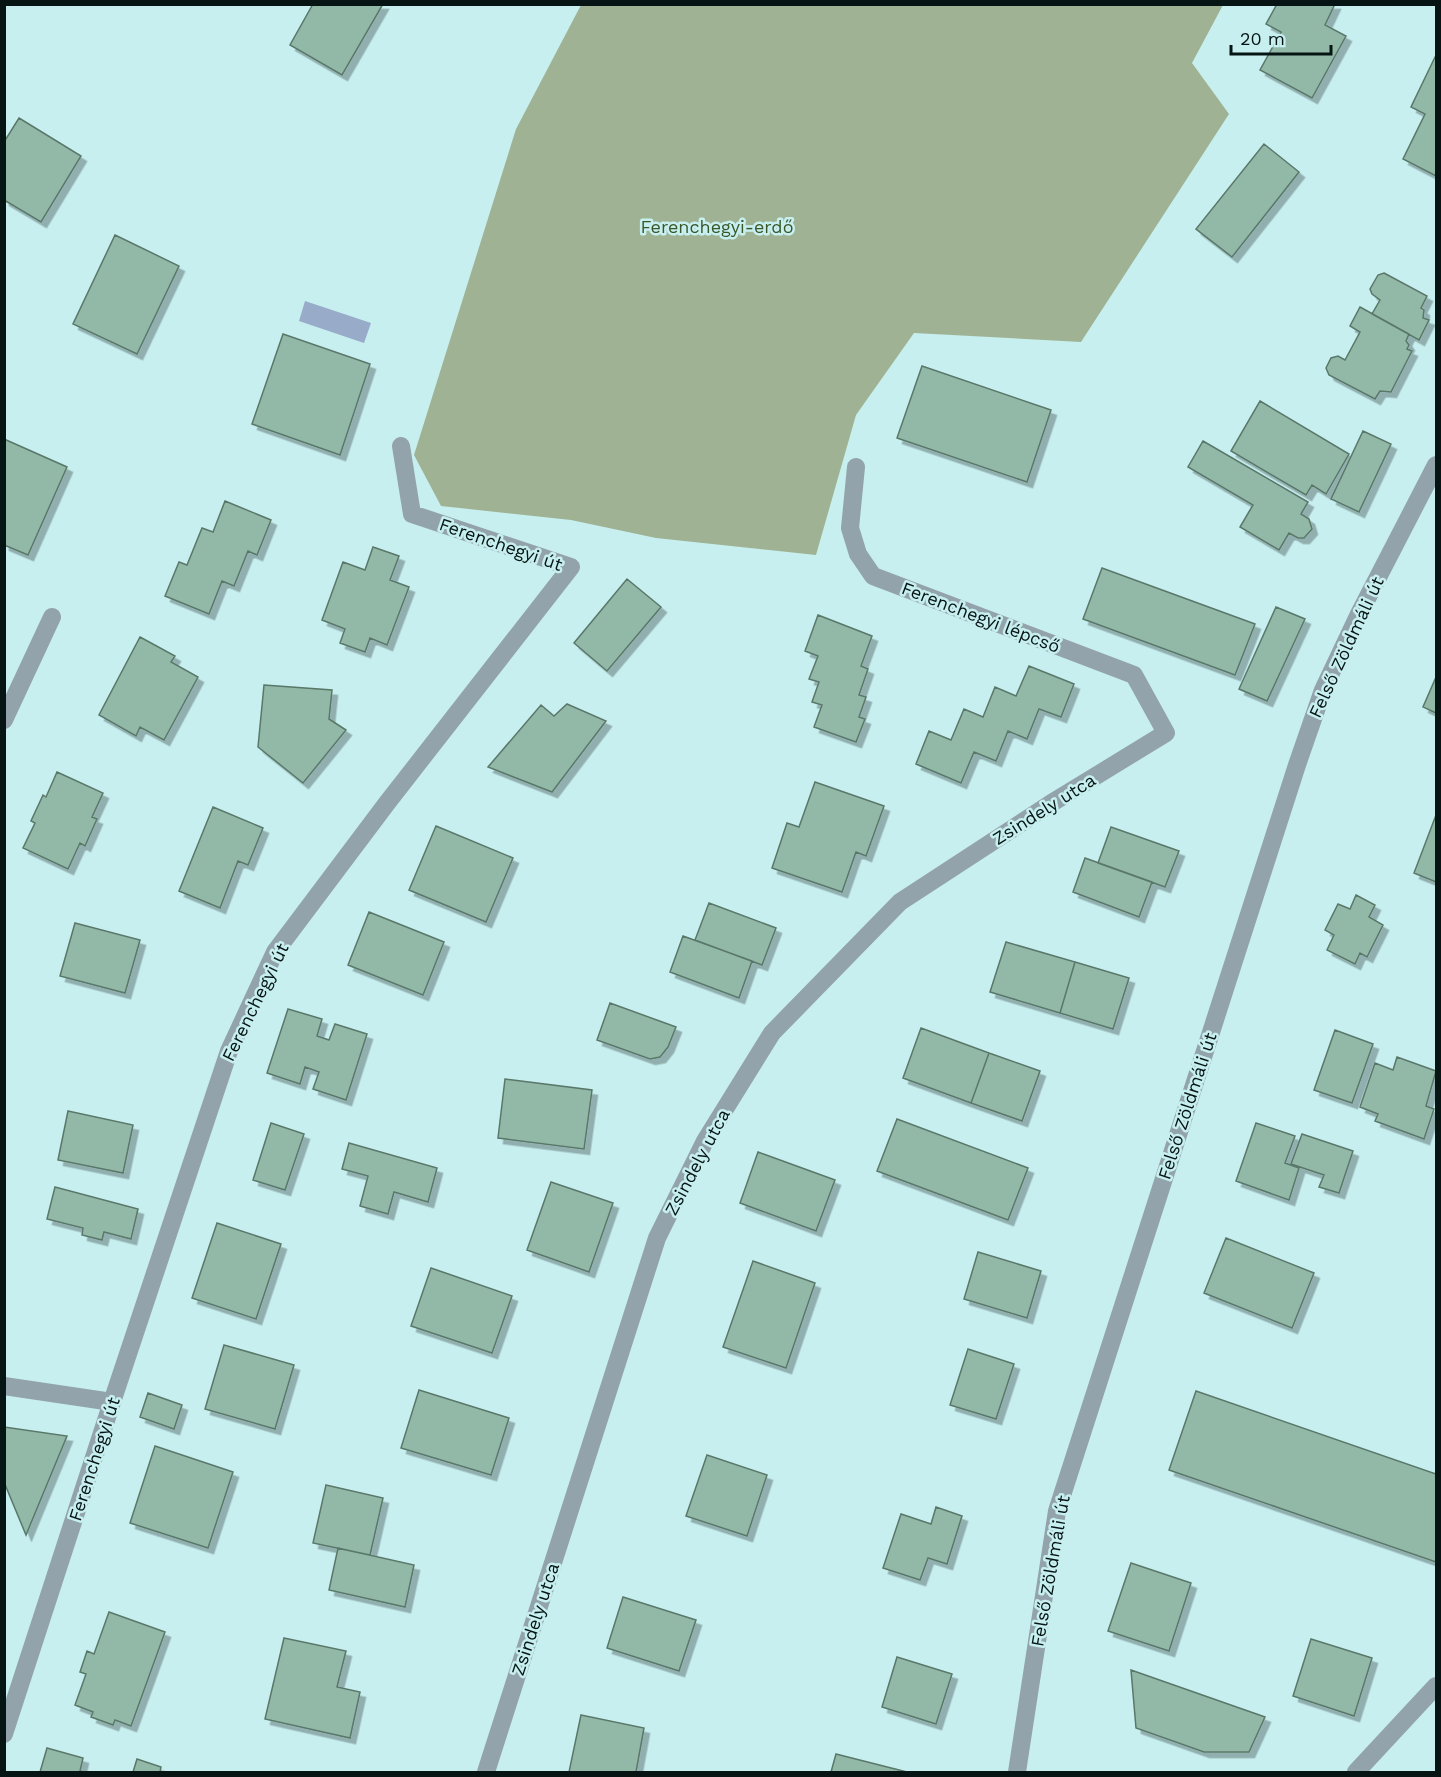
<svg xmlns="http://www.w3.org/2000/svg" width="1441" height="1777" font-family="'Work Sans',sans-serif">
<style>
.forest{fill:#9fb394}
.water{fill:#98abc9}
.building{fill:#92b9a8;stroke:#5a786a;stroke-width:1.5;filter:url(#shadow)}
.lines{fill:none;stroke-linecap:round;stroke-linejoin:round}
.minor{stroke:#93a3ab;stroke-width:18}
.labels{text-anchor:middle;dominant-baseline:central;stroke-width:5;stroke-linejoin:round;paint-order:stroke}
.park-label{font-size:18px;fill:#3a5628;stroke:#c7efef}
.street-label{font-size:18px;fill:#061414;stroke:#c7efef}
</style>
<defs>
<filter id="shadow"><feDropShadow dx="5.5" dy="5.5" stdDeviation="0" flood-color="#0004"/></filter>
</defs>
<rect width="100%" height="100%" fill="#c7efef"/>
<path class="forest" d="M581 5H1223L1192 63 1229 114 1081 342 914 333 856 415 816 555 656 538 571 520 441 506 414 455 516 129Z"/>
<path class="water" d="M305 301 371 323 364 343 299 321Z"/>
<path class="building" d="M313 4H383L342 75 290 45Z
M1277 4H1335L1325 25 1346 36 1312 98 1260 70 1281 32 1266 24Z
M1436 55V176L1403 159 1425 114 1411 107Z
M19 118 81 156 41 222 4 200V142Z
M1264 144 1299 172 1232 257 1196 229Z
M115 235 179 266 137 354 73 324Z
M1384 273 1427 296 1421 308 1424 310 1423 318 1429 320 1419 340 1372 314 1380 300 1372 294 1370 289 1378 275Z
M1360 307 1409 334 1406 341 1409 345 1407 349 1412 351 1391 392 1380 391 1375 399 1329 375 1326 368 1331 358 1338 356 1345 360 1360 332 1350 326Z
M283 334 370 364 340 455 252 424Z
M922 366 1051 410 1027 482 897 438Z
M1260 401 1349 454 1326 494 1312 485 1306 495 1231 451Z
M1363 431 1391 444 1359 512 1331 499Z
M4 439 67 467 28 555 4 545Z
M1203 441 1308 502 1301 514 1309 519 1312 529 1304 538H1298L1289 533 1279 550 1240 527 1253 505 1188 467Z
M225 501 271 520 257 555 248 551 234 586 222 581 209 614 165 596 179 562 187 565 202 528 213 532Z
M373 547 399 556 390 580 409 587 387 645 370 638 365 652 340 643 345 629 322 620 343 562 365 570Z
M1102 568 1255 624 1235 675 1083 619Z
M627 579 661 607 607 671 574 643Z
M1276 607 1305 619 1267 701 1239 689Z
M818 615 872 636 861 666 868 669 859 695 866 697 859 717 865 719 856 742 814 727 822 705 812 702 819 682 809 679 818 656 805 651Z
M140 637 175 656 171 662 198 677 164 740 140 727 136 736 99 715Z
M1029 666 1074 684 1061 717 1039 709 1027 739 1008 731 996 761 974 752 961 783 916 764 929 731 951 740 964 709 983 717 995 687 1016 696Z
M1436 677V713L1423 707Z
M264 685 332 690 329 719 346 730 303 783 258 747Z
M567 704 606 721 552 792 488 767 541 705 554 716Z
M57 772 103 793 92 817 97 819 85 846 80 843 68 869 23 848 35 823 31 821 43 795 46 797Z
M815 782 884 806 866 856 856 852 842 892 772 868 787 823 799 827Z
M213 807 263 828 248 865 238 861 220 908 179 891Z
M1436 815V882L1414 873Z
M436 826 513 858 486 922 409 890Z
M1111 827 1179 851 1165 887 1098 863Z
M1085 858 1152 882 1139 917 1073 892Z
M1356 895 1375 905 1369 917 1383 925 1367 957 1360 953 1355 964 1327 950 1334 935 1325 930 1338 904 1350 909Z
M709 903 776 928 762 965 695 940Z
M369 912 444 942 423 995 348 965Z
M75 923 140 940 125 993 60 976Z
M683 936 752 961 739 998 670 972Z
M1006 942 1075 962 1060 1013 990 992Z
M1075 962 1129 978 1113 1029 1060 1013Z
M610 1003 676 1027 668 1047 660 1057 650 1059 597 1040Z
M288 1009 322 1019 317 1036 329 1040 335 1024 367 1034 346 1100 313 1089 319 1072 305 1067 300 1084 267 1073Z
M921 1028 989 1053 971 1103 903 1078Z
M1335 1030 1373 1044 1352 1103 1314 1090Z
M989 1053 1040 1071 1022 1121 971 1103Z
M1397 1057 1436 1071 1426 1106 1434 1109 1424 1139 1375 1121 1378 1114 1360 1107 1375 1063 1393 1070Z
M505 1079 592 1090 584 1149 498 1138Z
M68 1111 133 1125 123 1173 58 1160Z
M897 1119 1028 1168 1008 1220 877 1171Z
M271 1123 304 1134 285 1190 253 1180Z
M1256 1123 1295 1136 1285 1163 1299 1168 1289 1200 1236 1181Z
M1302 1134 1353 1151 1339 1193 1319 1187 1324 1175 1291 1164Z
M349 1143 437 1168 428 1202 394 1192 388 1214 360 1206 368 1176 342 1169Z
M758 1152 835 1180 816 1231 740 1203Z
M551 1182 613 1203 589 1272 527 1250Z
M55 1187 138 1209 131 1239 104 1232 102 1240 82 1235 83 1228 47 1219Z
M217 1223 281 1244 256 1319 192 1298Z
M1226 1238 1314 1273 1292 1328 1204 1293Z
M978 1252 1041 1271 1027 1318 964 1299Z
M753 1261 815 1283 786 1368 723 1347Z
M431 1268 512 1296 492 1353 411 1326Z
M224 1345 294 1365 275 1429 205 1409Z
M968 1349 1014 1364 996 1419 950 1405Z
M419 1390 509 1418 491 1475 401 1448Z
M1196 1391 1436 1474V1562L1169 1470Z
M148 1393 182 1405 174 1429 140 1417Z
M4 1427 67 1436 26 1535 4 1482Z
M155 1446 233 1472 208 1548 130 1523Z
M707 1455 767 1475 747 1536 686 1516Z
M326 1485 383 1498 370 1555 313 1543Z
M936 1507 962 1516 947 1564 928 1558 920 1580 883 1568 901 1514 931 1524Z
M338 1548 414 1565 405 1607 329 1590Z
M1131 1563 1191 1583 1169 1651 1108 1631Z
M623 1597 696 1620 679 1671 607 1648Z
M109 1612 165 1632 131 1726 115 1720 113 1725 91 1717 93 1712 75 1705 86 1674 80 1672 87 1651 94 1654Z
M284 1638 346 1651 337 1687 360 1692 350 1738 265 1719Z
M1311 1639 1372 1658 1354 1716 1293 1696Z
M897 1657 952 1674 936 1724 882 1707Z
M1131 1670 1265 1717 1249 1752H1204L1136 1728Z
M581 1715 644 1728 636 1772H569Z
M47 1748 83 1758 80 1771 85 1772H40Z
M836 1754 907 1772H831Z
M137 1759 161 1767 160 1772H133Z"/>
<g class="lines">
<path class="minor" d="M4 720 52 617
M4 1386 112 1402
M4 1734 112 1402 229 1051 275 952 387 803 571 567 412 514 401 446
M486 1772 657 1238 705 1141 772 1033 900 902 1050 804 1166 733 1134 675 873 576 858 554 850 528 856 467
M1017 1772 1057 1511 1297 765 1323 690 1358 616 1436 465
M1356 1772 1436 1686"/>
</g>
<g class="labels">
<g class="park-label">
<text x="717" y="226">Ferenchegyi-erdő</text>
</g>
<g class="street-label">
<text transform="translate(501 544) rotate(19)">Ferenchegyi út</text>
<text transform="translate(981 617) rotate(21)">Ferenchegyi lépcső</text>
<text transform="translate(1346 647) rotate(-65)">Felső Zöldmáli út</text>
<text transform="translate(1044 809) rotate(-32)">Zsindely utca</text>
<text transform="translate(255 1002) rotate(-64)">Ferenchegyi út</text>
<text transform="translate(1187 1106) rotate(-72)">Felső Zöldmáli út</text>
<text transform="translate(697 1162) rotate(-62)">Zsindely utca</text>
<text transform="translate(94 1459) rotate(-72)">Ferenchegyi út</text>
<text transform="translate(1050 1571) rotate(-80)">Felső Zöldmáli út</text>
<text transform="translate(535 1619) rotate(-72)">Zsindely utca</text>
</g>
</g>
<rect width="1441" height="1777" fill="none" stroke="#061414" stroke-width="12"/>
<path d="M1231 45v9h100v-9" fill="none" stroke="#061414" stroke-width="3"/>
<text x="1240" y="45" font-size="18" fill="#061414" stroke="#c7efef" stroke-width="4.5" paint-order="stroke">20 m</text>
</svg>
